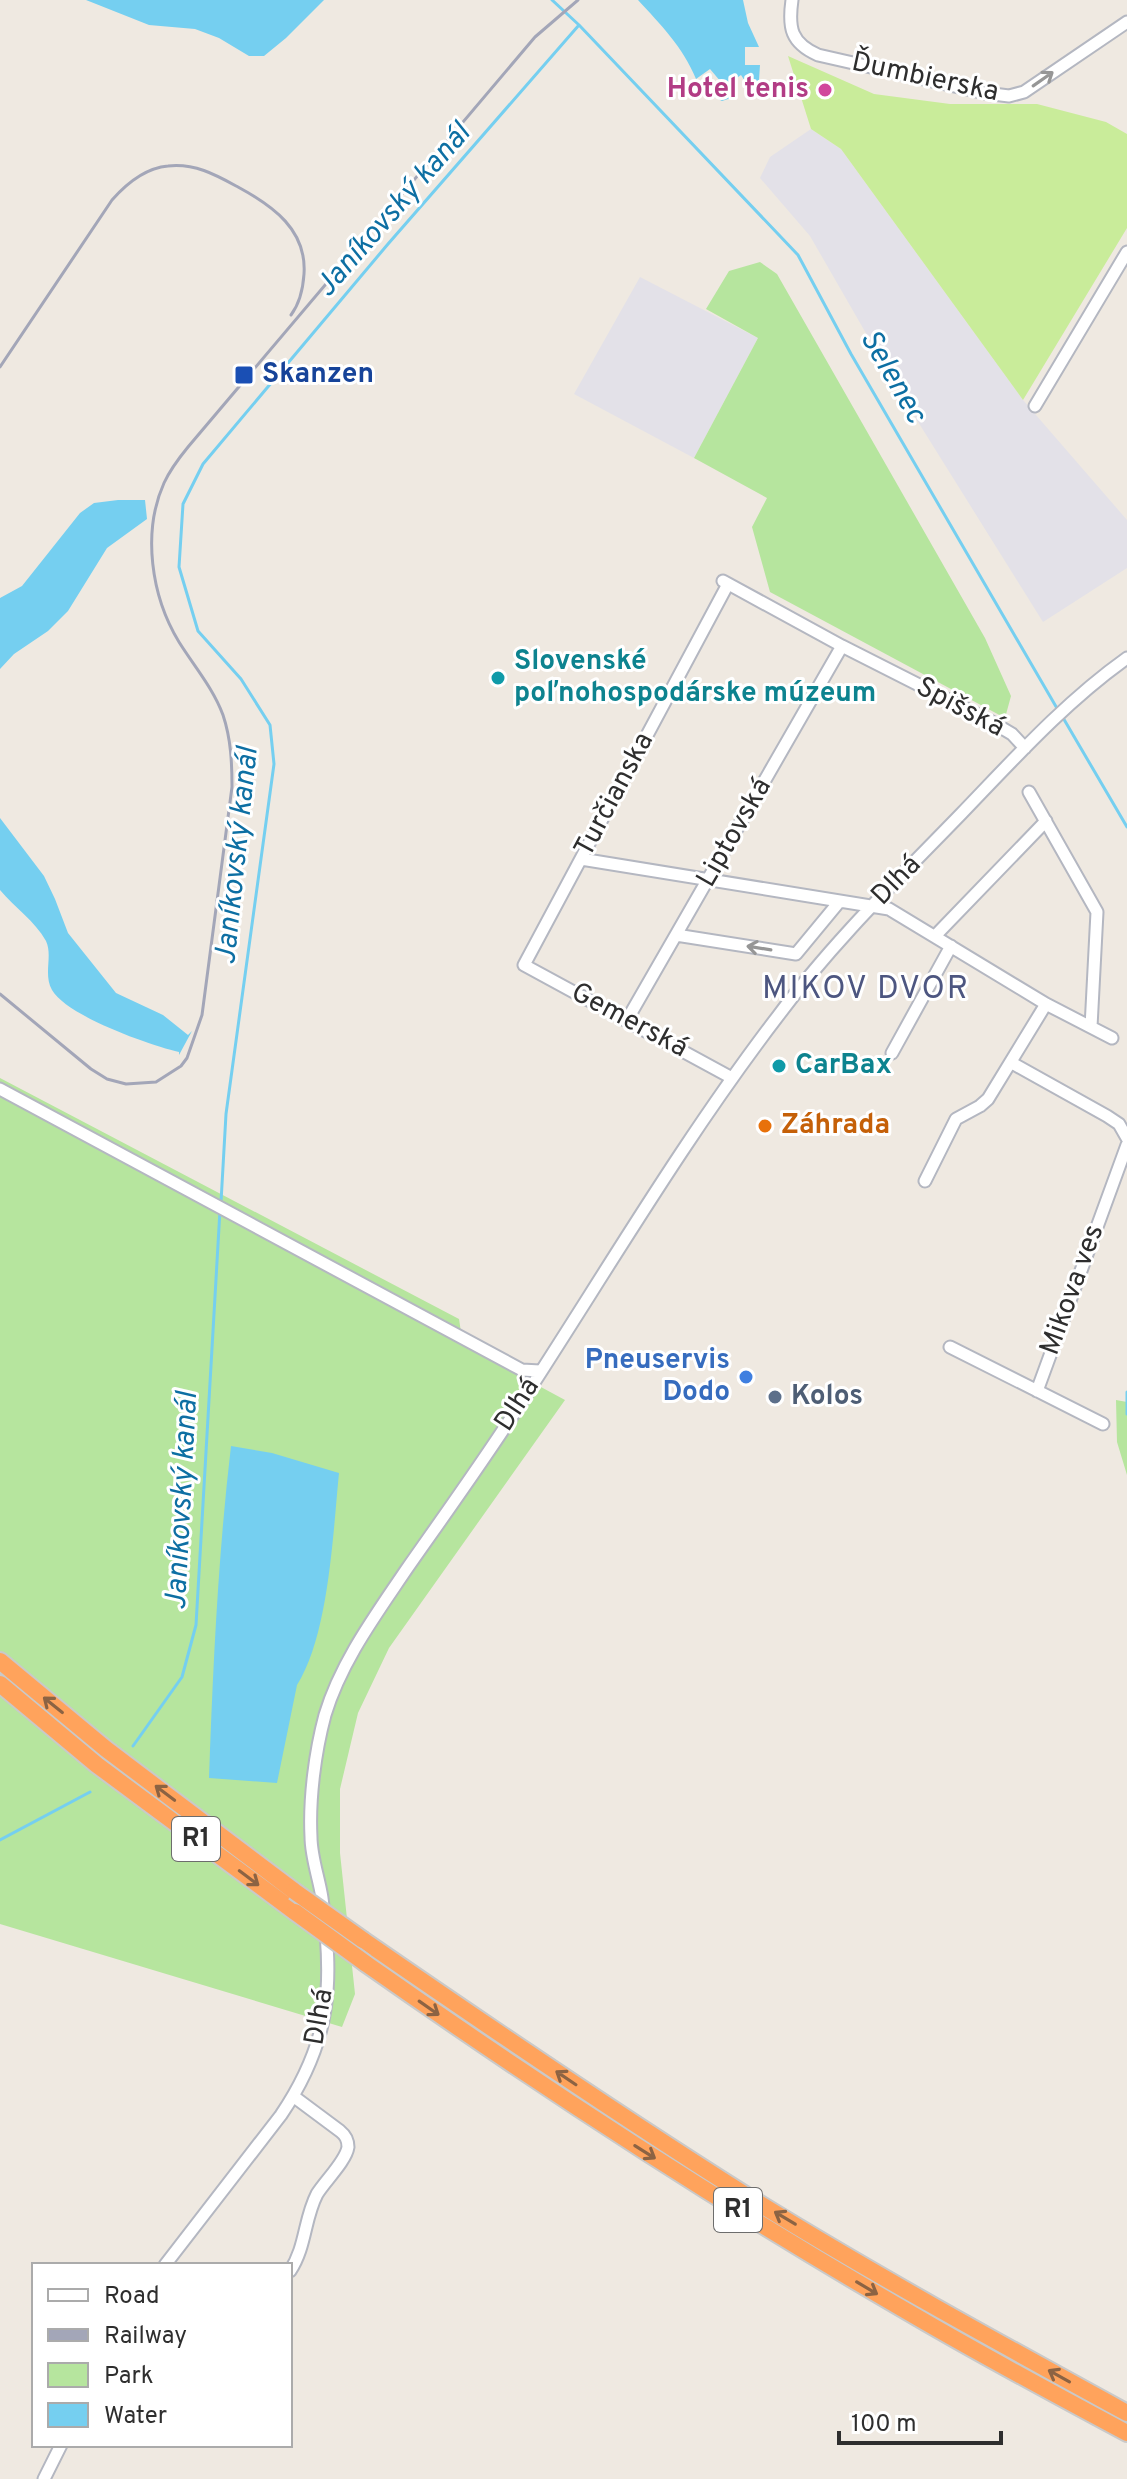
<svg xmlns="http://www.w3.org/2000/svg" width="1127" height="2479" font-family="Overpass,sans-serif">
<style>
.industrial{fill:#e3e1e8}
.green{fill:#b6e59e}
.pitch{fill:#c9ec9a}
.water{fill:#75cff0}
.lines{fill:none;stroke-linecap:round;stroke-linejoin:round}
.stream{stroke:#75cff0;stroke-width:3}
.minor-casing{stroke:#b4b7c1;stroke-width:15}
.highway-casing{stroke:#c9c9c9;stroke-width:20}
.minor{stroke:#fff;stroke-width:11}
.highway{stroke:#ffa35c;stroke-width:16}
.rail{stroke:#a3a6b8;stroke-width:3}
.highway-bridge-casing{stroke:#c9c9c9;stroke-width:20;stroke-linecap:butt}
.highway-bridge{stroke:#ffa35c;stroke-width:16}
.oneway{stroke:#969696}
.oneway2{stroke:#8c6343}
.hotel-dot{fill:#d1479c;stroke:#fff;stroke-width:3}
.transit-dot{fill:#1a4fb4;stroke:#fff;stroke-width:3}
.culture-dot{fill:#0f9aa8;stroke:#fff;stroke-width:3}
.food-dot{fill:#e8710a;stroke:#fff;stroke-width:3}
.shop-dot{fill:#3f7fe0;stroke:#fff;stroke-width:3}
.service-dot{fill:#5c6f8a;stroke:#fff;stroke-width:3}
.labels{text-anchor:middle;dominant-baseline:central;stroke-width:6;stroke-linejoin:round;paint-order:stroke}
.shield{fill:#fff;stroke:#6d6d6d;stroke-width:2}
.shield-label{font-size:26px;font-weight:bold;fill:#2e2e2e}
.street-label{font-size:28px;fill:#2e2e2e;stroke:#fff}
.hotel-label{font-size:28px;font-weight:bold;fill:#b23c85;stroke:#fff;text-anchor:end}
.transit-label{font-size:28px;font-weight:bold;fill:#164399;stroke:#fff;text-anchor:start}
.culture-label{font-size:28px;font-weight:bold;fill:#0d838f;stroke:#fff;text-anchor:start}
.food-label{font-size:28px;font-weight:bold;fill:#c56008;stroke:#fff;text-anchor:start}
.shop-label{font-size:28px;font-weight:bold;fill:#366cbe;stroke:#fff;text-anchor:end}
.service-label{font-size:28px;font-weight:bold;fill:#4e5e75;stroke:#fff;text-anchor:start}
.water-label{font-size:30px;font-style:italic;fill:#0d6fa3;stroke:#fff}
.quarter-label{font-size:32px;letter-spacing:2px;fill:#4d5680;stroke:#fff}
</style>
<rect width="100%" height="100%" fill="#efe9e1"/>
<path class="industrial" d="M811 129 841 149 1023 400 1127 520V568L1043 622 905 401 810 236 760 178 770 157Z
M640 277 758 338 694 458 574 394Z"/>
<path class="green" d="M760 262 777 274 985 638 1011 696 1005 718 770 592 752 527 767 498 694 458 758 338 706 309 729 271Z
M0 1078 459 1319 463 1345 565 1400 389 1648 358 1713 340 1789V1853L355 1994 342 2027 0 1924Z
M1116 1400 1127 1402V1475L1117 1442Z"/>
<path class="pitch" d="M788 56 874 94 950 104H1037L1106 122 1127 134V228L1023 400 841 149 811 129Z"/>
<path class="water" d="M86 0H324L286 38 264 56H249L219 38 195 29 149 25Z
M638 0H743L748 23 759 47H745V65H760L759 80 752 92 741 75 729 83 737 96 722 101 707 93 721 82 710 69 696 79C683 47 661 25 638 0Z
M118 500H145L147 519 107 548 68 611 48 631 14 654 0 669V598L22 586 80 513 94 503Z
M0 818 44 876 55 899 68 933 116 993 163 1015 188 1035 192 1031 179 1055V1052C149 1045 67 1016 52 990 43 974 53 956 46 941 35 921 15 908 0 890Z
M231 1446 272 1453 339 1473C333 1532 329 1635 297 1685L277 1783 209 1778C213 1667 218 1556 231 1446Z"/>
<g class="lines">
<path class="stream" d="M552 0 579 25 798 255 851 354 1058 710
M1062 716 1127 827
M221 1202 226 1114 274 764 270 725 241 679 198 631 179 567 183 504 203 464 388 244 579 25
M1127 1392V1414
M133 1746 182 1677 196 1625 220 1210
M0 1840 90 1792"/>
<defs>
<path id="minor" d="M792 0C788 28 791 43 818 55L985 93 1009 96 1024 92 1127 22
M1035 406 1127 252
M723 581 842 646 990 721 1012 734 1025 748
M728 584 524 965 732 1078
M1029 792 1097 912 1091 1027
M581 859 889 909 1046 1004 1112 1038
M676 935 796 954 839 902
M935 936 1046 821
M627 1020 842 646
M892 1053 951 946
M1012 1063 1107 1116 1119 1124 1127 1138
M0 1089 522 1370 540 1371
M925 1181 956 1119 980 1106 988 1099 1046 1004
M950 1347 1103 1424
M1037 1391 1127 1145
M165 2265 281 2115C331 2041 334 1984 322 1898 319 1878 311 1857 311 1837 309 1799 315 1752 325 1715 341 1662 375 1616 406 1570 441 1520 477 1470 511 1418 599 1284 680 1144 778 1016 832 943 898 879 961 814 1013 760 1065 702 1127 658
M290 2271C306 2247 304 2219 317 2194 325 2181 346 2161 348 2147 348 2139 345 2135 340 2131L293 2096
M44 2479 61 2445"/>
<path id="highway" d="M0 1661 106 1749 294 1891
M0 1684 97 1765 295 1912
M363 1940C489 2027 617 2114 747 2196 871 2273 999 2343 1127 2413
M365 1963C543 2088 726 2207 915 2316 985 2357 1056 2395 1127 2433"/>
</defs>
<use href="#minor" class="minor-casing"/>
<use href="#highway" class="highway-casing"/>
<use href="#minor" class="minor"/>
<use href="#highway" class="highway"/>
<path class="rail" d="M0 367 112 200C127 183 145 168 168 166 195 163 216 175 238 187 273 206 307 230 304 274 303 289 300 303 291 315
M0 994 91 1069 107 1079 126 1084 156 1082 181 1066 187 1058 202 1015 232 787C232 763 231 739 223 715 213 688 194 666 179 642 151 596 142 532 164 483 170 470 179 458 188 447L535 37 578 0"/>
<defs>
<path id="highway-bridge" d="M294 1891 363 1940
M295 1912 365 1963"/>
</defs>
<use href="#highway-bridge" class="highway-bridge-casing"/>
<use href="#highway-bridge" class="highway-bridge"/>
</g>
<defs><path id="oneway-shaft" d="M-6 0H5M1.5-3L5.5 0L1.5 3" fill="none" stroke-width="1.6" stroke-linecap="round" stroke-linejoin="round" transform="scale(2)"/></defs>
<g class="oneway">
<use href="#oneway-shaft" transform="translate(1043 79) rotate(-35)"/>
<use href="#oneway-shaft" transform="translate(759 948) rotate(-171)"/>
</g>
<g class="oneway2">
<use href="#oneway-shaft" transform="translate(53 1705) rotate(-141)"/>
<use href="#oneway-shaft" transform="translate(165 1793) rotate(-143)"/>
<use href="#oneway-shaft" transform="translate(249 1878) rotate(37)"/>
<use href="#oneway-shaft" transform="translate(429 2008) rotate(35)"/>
<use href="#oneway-shaft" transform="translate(566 2078) rotate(-146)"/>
<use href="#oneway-shaft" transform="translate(645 2152) rotate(32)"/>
<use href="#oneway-shaft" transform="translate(785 2218) rotate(-149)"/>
<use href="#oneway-shaft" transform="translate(867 2288) rotate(31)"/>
<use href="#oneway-shaft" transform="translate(1059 2376) rotate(-151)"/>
</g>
<circle class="hotel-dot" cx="825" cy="90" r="8"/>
<rect class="transit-dot" x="234" y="365" width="20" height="20" rx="4"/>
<g class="culture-dot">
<circle cx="498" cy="678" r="8"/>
<circle cx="779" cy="1066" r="8"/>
</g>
<circle class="food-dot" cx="765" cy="1126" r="8"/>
<circle class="shop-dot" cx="746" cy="1377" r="8"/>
<circle class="service-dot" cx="775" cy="1397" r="8"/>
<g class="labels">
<g class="shield">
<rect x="172" y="1817" width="48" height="44" rx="6"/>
<rect x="714" y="2188" width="48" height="44" rx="6"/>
</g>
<g class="shield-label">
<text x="196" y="1839">R1</text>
<text x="738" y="2210">R1</text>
</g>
<g class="street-label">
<text transform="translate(925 78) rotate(12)">Ďumbierska</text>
<text transform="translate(960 708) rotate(28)">Spišská</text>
<text transform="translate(615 795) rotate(-62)">Turčianska</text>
<text transform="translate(735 833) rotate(-60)">Liptovská</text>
<text transform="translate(897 881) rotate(-46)">Dlhá</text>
<text transform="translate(629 1021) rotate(28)">Gemerská</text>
<text transform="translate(1073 1290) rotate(-70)">Mikova ves</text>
<text transform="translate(518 1405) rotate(-57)">Dlhá</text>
<text transform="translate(320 2017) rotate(-80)">Dlhá</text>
</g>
<g class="hotel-label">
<text x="809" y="90">Hotel tenis</text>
</g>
<g class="transit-label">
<text x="262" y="375">Skanzen</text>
</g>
<g class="culture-label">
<text x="514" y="662">Slovenské<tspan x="514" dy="32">poľnohospodárske múzeum</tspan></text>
<text x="795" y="1066">CarBax</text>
</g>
<g class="food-label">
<text x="781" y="1126">Záhrada</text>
</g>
<g class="shop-label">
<text x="730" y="1361">Pneuservis<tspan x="730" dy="32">Dodo</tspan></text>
</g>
<g class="service-label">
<text x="791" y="1397">Kolos</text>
</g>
<g class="water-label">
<text transform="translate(394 211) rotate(-49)">Janíkovský kanál</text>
<text transform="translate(892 377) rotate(60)">Selenec</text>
<text transform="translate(238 856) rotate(-84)">Janíkovský kanál</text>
<text transform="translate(183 1501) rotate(-87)">Janíkovský kanál</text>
</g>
<g class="quarter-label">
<text x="866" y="990">MIKOV DVOR</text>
</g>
</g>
<rect x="32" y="2263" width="260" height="184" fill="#ffffff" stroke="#ababab" stroke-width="2"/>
<rect x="48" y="2289" width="40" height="12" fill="#ffffff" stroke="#ababab" stroke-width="2"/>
<text x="104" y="2303" font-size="24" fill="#2e2e2e">Road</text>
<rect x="48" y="2329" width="40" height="12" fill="#a3a6b8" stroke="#ababab" stroke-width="2"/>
<text x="104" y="2343" font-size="24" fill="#2e2e2e">Railway</text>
<rect x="48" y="2363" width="40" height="24" fill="#b6e59e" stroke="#ababab" stroke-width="2"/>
<text x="104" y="2383" font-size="24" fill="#2e2e2e">Park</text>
<rect x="48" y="2403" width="40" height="24" fill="#75cff0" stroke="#ababab" stroke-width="2"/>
<text x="104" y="2423" font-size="24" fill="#2e2e2e">Water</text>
<path d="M839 2431v12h162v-12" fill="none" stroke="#2e2e2e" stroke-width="4"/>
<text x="851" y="2431" font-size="24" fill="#2e2e2e" stroke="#ffffff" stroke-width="6" paint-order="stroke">100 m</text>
</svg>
